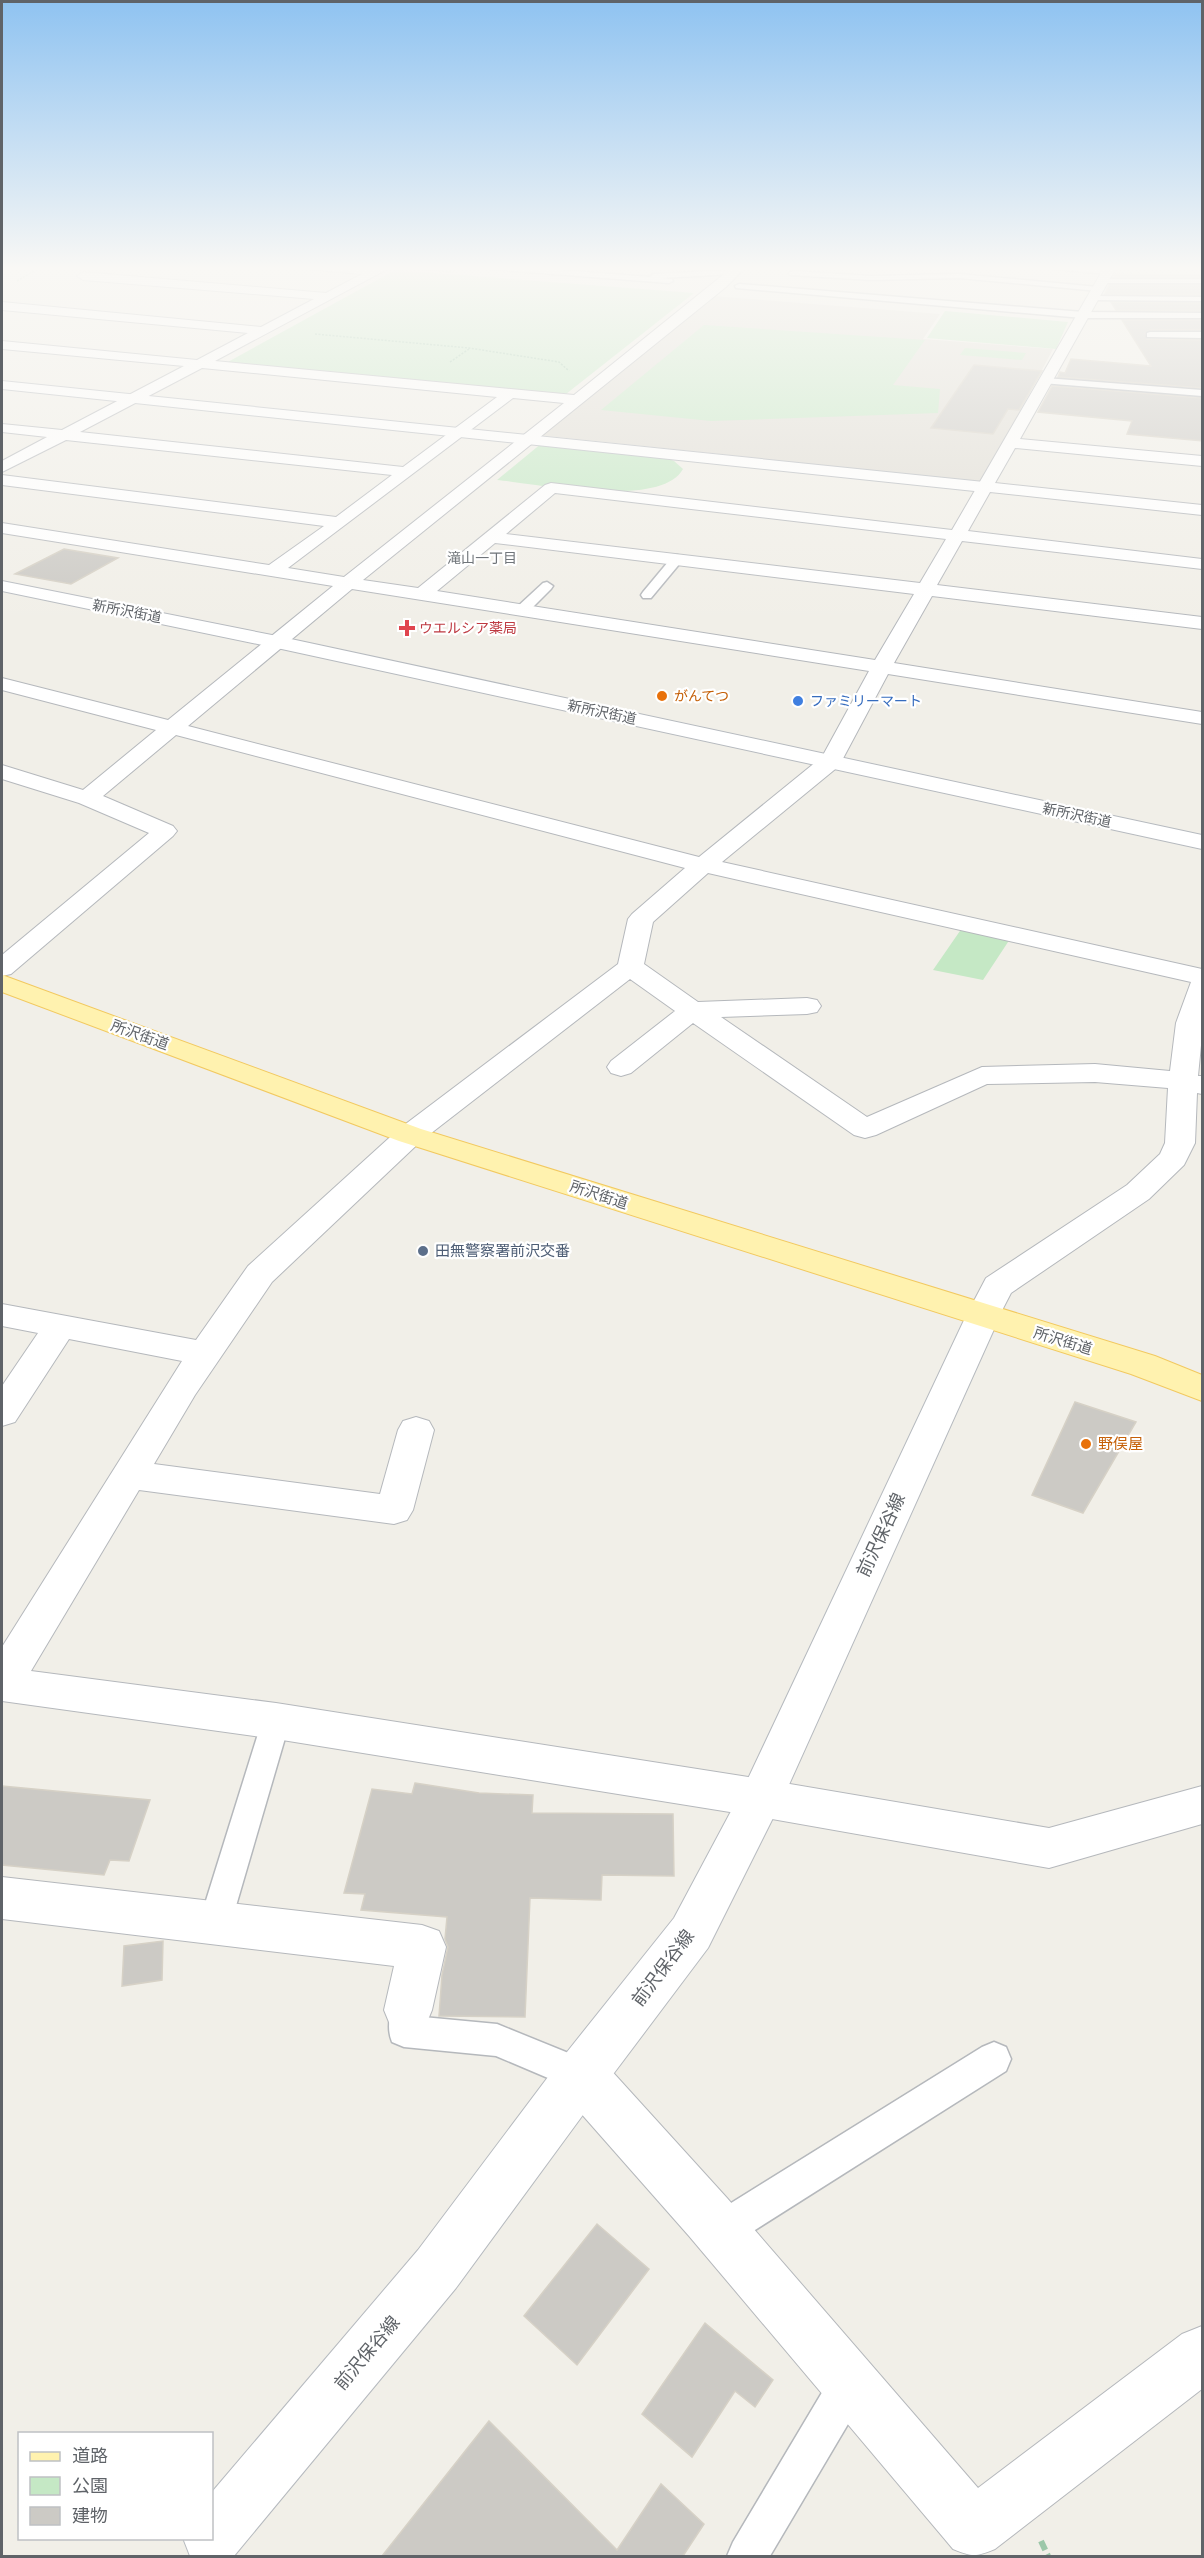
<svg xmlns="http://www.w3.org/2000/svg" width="1204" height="2558" font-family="'DM Sans','Noto Sans JP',sans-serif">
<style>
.education{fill:#e1ded6}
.green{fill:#c5e8c5}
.building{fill:#cccac5;stroke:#d6d1c6;stroke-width:1.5}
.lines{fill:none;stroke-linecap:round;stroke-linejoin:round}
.lane-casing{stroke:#b5b8bc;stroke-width:3}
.street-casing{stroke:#b5b8bc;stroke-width:2}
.secondary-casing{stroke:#b6babf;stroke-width:2}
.primary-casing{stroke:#f2c960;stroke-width:2}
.path-far1{stroke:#9cc7a9;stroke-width:1.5;stroke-dasharray:2 1.5;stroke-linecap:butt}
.path{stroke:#9cc7a9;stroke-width:6;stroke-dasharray:10 4.5;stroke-linecap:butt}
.lane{fill:#fff;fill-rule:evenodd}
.street{fill:#fff;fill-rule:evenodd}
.secondary{fill:#fff;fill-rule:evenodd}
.primary{fill:#fff2af;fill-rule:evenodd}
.health-dot{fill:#e0444e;stroke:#fff;stroke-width:2}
.food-dot{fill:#e8710a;stroke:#fff;stroke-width:2}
.shop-dot{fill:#3f7fe0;stroke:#fff;stroke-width:2}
.service-dot{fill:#5c6f8a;stroke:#fff;stroke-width:2}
.labels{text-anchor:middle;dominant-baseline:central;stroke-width:4.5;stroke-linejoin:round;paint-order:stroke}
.far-neighbourhood-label{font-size:14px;fill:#70757a;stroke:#fff}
.far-street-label{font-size:14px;fill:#5f6368;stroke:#fff}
.far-health-label{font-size:14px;fill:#be3a42;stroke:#fff;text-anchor:start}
.far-food-label{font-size:14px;fill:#c56008;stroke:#fff;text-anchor:start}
.far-shop-label{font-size:14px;fill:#366cbe;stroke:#fff;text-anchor:start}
.street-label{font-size:15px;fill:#5f6368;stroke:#fff}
.service-label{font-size:15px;fill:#4e5e75;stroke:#fff;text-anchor:start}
.food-label{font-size:15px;fill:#c56008;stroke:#fff;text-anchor:start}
.near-street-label{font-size:18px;fill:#5f6368;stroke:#fff}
</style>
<rect width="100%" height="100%" fill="#f1efe8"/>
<path class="education" d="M712 296 940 314 923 339 1053 349 983 482 538 435Z"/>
<path class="green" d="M395 270 694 293 566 394 226 363Z
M945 311 1068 322 1056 349 927 338Z
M704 325 925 340 893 385 940 389 938 413 711 421 601 410Z
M965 348 1026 353 1022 360 960 355Z
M542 443 659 455 674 461 683 469C661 509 536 484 497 480Z
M962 928 1010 939 983 980 933 970Z"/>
<path class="building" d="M1115 274 1203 275V277H1114Z
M1109 285H1203V295L1105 294Z
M1111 302 1203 303V311L1116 310Z
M1122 320H1203V330H1150L1145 333 1147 339 1203 340V388L1058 377 1060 372 1065 373 1071 359 1151 366Z
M974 365 1042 371 1019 410 1008 409 993 434 931 428Z
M1052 386 1203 398V441L1127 434 1132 421 1038 412Z
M64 549 118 558 71 584 15 574Z
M1075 1402 1136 1422 1083 1513 1032 1495Z
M415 1783 479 1793 533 1795 532 1813 673 1814 674 1876 602 1875 601 1900 530 1898 525 2017 439 2016 442 1975 448 1947 445 1939 447 1917 361 1910 365 1894 344 1893 372 1789 412 1794Z
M2 1786 150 1800 129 1861 110 1860 104 1875 2 1865Z
M163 1941 162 1980 122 1986 124 1946Z
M597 2224 649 2269 577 2365 524 2316Z
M705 2323 773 2380 755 2407 735 2391 692 2457 642 2414Z
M489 2421 617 2550 661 2484 704 2524 683 2556H382Z"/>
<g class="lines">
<defs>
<path id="lane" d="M473 266H508L650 277 653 274 733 270 737 272 733 274 661 278 672 279 673 281 669 283 477 268Z
M1037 266 1108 270 1112 272 1108 274 1041 268Z
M793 271 871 276 959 274 1098 287 1102 289 1098 291 959 278 871 280 790 275 789 273Z
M1103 279H1202V283H1100V279Z
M739 284 1083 312 1202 313V318H1083L736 288 735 286Z
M1093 296 1202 297V301L1090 300 1089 298Z
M1150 332H1202V338L1147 337V333Z
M1045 378 1202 390V396L1042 383V379Z
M677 555 681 556V562L651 598H643L641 595 643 592 673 556Z
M547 582 553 586 551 589 527 613H517L516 610 517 607 543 583Z
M276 1709 286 1712 290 1721 231 1923 226 1933 215 1938 204 1933 199 1923 262 1721 266 1712Z
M408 1994 420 1999 425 2010 423 2017 497 2024 593 2063 598 2075 593 2087 581 2092 496 2056 404 2047 392 2042C386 2027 390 2014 396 1999Z
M994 2042 1006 2047 1011 2059 1006 2071 733 2244 720 2249 707 2244 702 2231 707 2218 982 2047Z
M850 2364 864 2369 869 2383 864 2397 770 2556H727L733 2542 836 2369Z"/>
<path id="street" d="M299 266 374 268 393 266 215 361 574 395 734 266H747L726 287 363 580 418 588 545 485 551 483 952 530 1105 266H1117L1020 439 1202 456V466L1015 448 995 483 1202 505V515L990 492 968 531 1202 559V569L962 541 937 585 1202 617V629L932 596 894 663 1202 712V724L888 674 839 766 722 862 1202 969V1035L1198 1076H1202V1094L1197 1093 1195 1143 1184 1165 1149 1199 1011 1293 995 1324 983 1327 971 1324 966 1316 986 1278 1127 1185 1160 1154 1165 1143 1168 1088 1095 1082 987 1084 876 1135 865 1138 854 1135 693 1023 631 1073 621 1076 611 1073 607 1067 611 1061 675 1011 630 979 421 1141 272 1282 195 1395 154 1464 380 1494 398 1430 403 1421 416 1417 429 1421 434 1430 413 1510 407 1520 394 1524 139 1490 31 1671 276 1703 761 1779 1049 1828 1202 1786V1824L1049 1868 761 1817 276 1739 2 1701V1647L182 1361 69 1339 15 1422 2 1426V1386L38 1333 2 1326V1304L196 1340 248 1266 399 1129 618 964 628 919 632 914 685 868 176 735 103 796 173 826 177 831 173 836 11 974 2 976V955L149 833 79 803 2 779V765L83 790 156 730 2 690V678L168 720 333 586 2 533V523L269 565 324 526 2 485V475L336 517 392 475 66 440 2 472V461L47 437 2 432V424L62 430 184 366 2 349V341L197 360 248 333 2 310V302L261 327 314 299 83 280 77 276 83 272 326 293 362 274 305 269ZM202 368 497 397 403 467 80 432ZM513 398 564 403 344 577 288 568ZM555 493 946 539 920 583 506 534ZM495 543 914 594 875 660 437 591ZM352 589 869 671 822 757 699 857 188 726ZM708 873 1191 982 1176 1023 1170 1071 1095 1064 982 1067 867 1117 721 1017 807 1014 817 1012 821 1006 817 1000 807 998 698 1002 644 964 653 922Z
M2 1877 422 1925 439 1931 446 1947 432 2010 425 2027 408 2033 391 2027 384 2010 394 1966 2 1919Z
M581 2050 599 2057 727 2198 978 2488 1182 2334 1202 2326V2389L995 2549C975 2557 973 2557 953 2549L689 2236 563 2093 556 2075 563 2057Z"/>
<path id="secondary" d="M2 381 984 482 992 487 984 492 2 389Z
M2 581 277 636 1202 835V849L277 648 2 591Z
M983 1305 995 1308 1000 1316 783 1798 708 1948 599 2093 456 2288 234 2556H190L183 2538H212V2492L418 2250 563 2057 674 1918 745 1785 966 1316 971 1308Z"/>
<path id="primary" d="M2 975 421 1129 1155 1356 1202 1375V1401L1131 1374 399 1141 2 992Z"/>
</defs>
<use href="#lane" class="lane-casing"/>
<use href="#street" class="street-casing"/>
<use href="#secondary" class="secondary-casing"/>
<use href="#primary" class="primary-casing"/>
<path class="path-far1" d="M414 269 454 272
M17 281 42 266
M315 334 469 348 559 362 569 371
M450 362 469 349"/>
<path class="path" d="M1041 2541 1048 2556"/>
<use href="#lane" class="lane"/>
<use href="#street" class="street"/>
<use href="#secondary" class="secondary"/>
<use href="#primary" class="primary"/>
</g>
<linearGradient id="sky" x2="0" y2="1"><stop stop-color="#8fc3f1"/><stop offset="0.43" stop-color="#f9f8f5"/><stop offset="1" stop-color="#f9f8f5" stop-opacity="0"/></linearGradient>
<rect width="1204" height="624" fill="url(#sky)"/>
<path class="health-dot" d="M404 619h6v6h6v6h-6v6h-6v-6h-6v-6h6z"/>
<g class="food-dot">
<circle cx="662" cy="696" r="6"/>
<circle cx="1086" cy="1444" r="6"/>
</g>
<circle class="shop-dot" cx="798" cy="701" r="6"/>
<circle class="service-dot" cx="423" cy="1251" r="6"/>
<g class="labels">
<g class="far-neighbourhood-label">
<text x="482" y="558">滝山一丁目</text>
</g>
<g class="far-street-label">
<text transform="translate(127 611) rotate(11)">新所沢街道</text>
<text transform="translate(602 712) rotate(12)">新所沢街道</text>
<text transform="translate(1077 815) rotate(12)">新所沢街道</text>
</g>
<g class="far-health-label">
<text x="419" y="628">ウエルシア薬局</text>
</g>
<g class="far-food-label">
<text x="674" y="696">がんてつ</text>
</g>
<g class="far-shop-label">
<text x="810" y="701">ファミリーマート</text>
</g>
<g class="street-label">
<text transform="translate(140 1035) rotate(20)">所沢街道</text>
<text transform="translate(599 1195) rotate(18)">所沢街道</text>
<text transform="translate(1063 1341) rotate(17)">所沢街道</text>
</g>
<g class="service-label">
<text x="435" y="1251">田無警察署前沢交番</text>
</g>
<g class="food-label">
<text x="1098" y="1444">野俣屋</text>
</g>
<g class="near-street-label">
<text transform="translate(881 1535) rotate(-65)">前沢保谷線</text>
<text transform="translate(663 1968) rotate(-53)">前沢保谷線</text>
<text transform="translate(367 2353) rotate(-50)">前沢保谷線</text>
</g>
</g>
<rect width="1204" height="2558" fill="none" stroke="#5f6368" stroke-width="6"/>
<rect x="18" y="2432" width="195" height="108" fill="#ffffff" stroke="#bfc1c3" stroke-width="1.5"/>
<rect x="30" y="2452" width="30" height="9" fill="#fff2af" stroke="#bfc1c3" stroke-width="1.5"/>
<text x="72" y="2462" font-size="18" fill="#5f6368">道路</text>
<rect x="30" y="2477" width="30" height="18" fill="#c5e8c5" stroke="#bfc1c3" stroke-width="1.5"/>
<text x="72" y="2492" font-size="18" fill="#5f6368">公園</text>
<rect x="30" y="2507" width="30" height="18" fill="#cccac5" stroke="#bfc1c3" stroke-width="1.5"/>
<text x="72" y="2522" font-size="18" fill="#5f6368">建物</text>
</svg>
